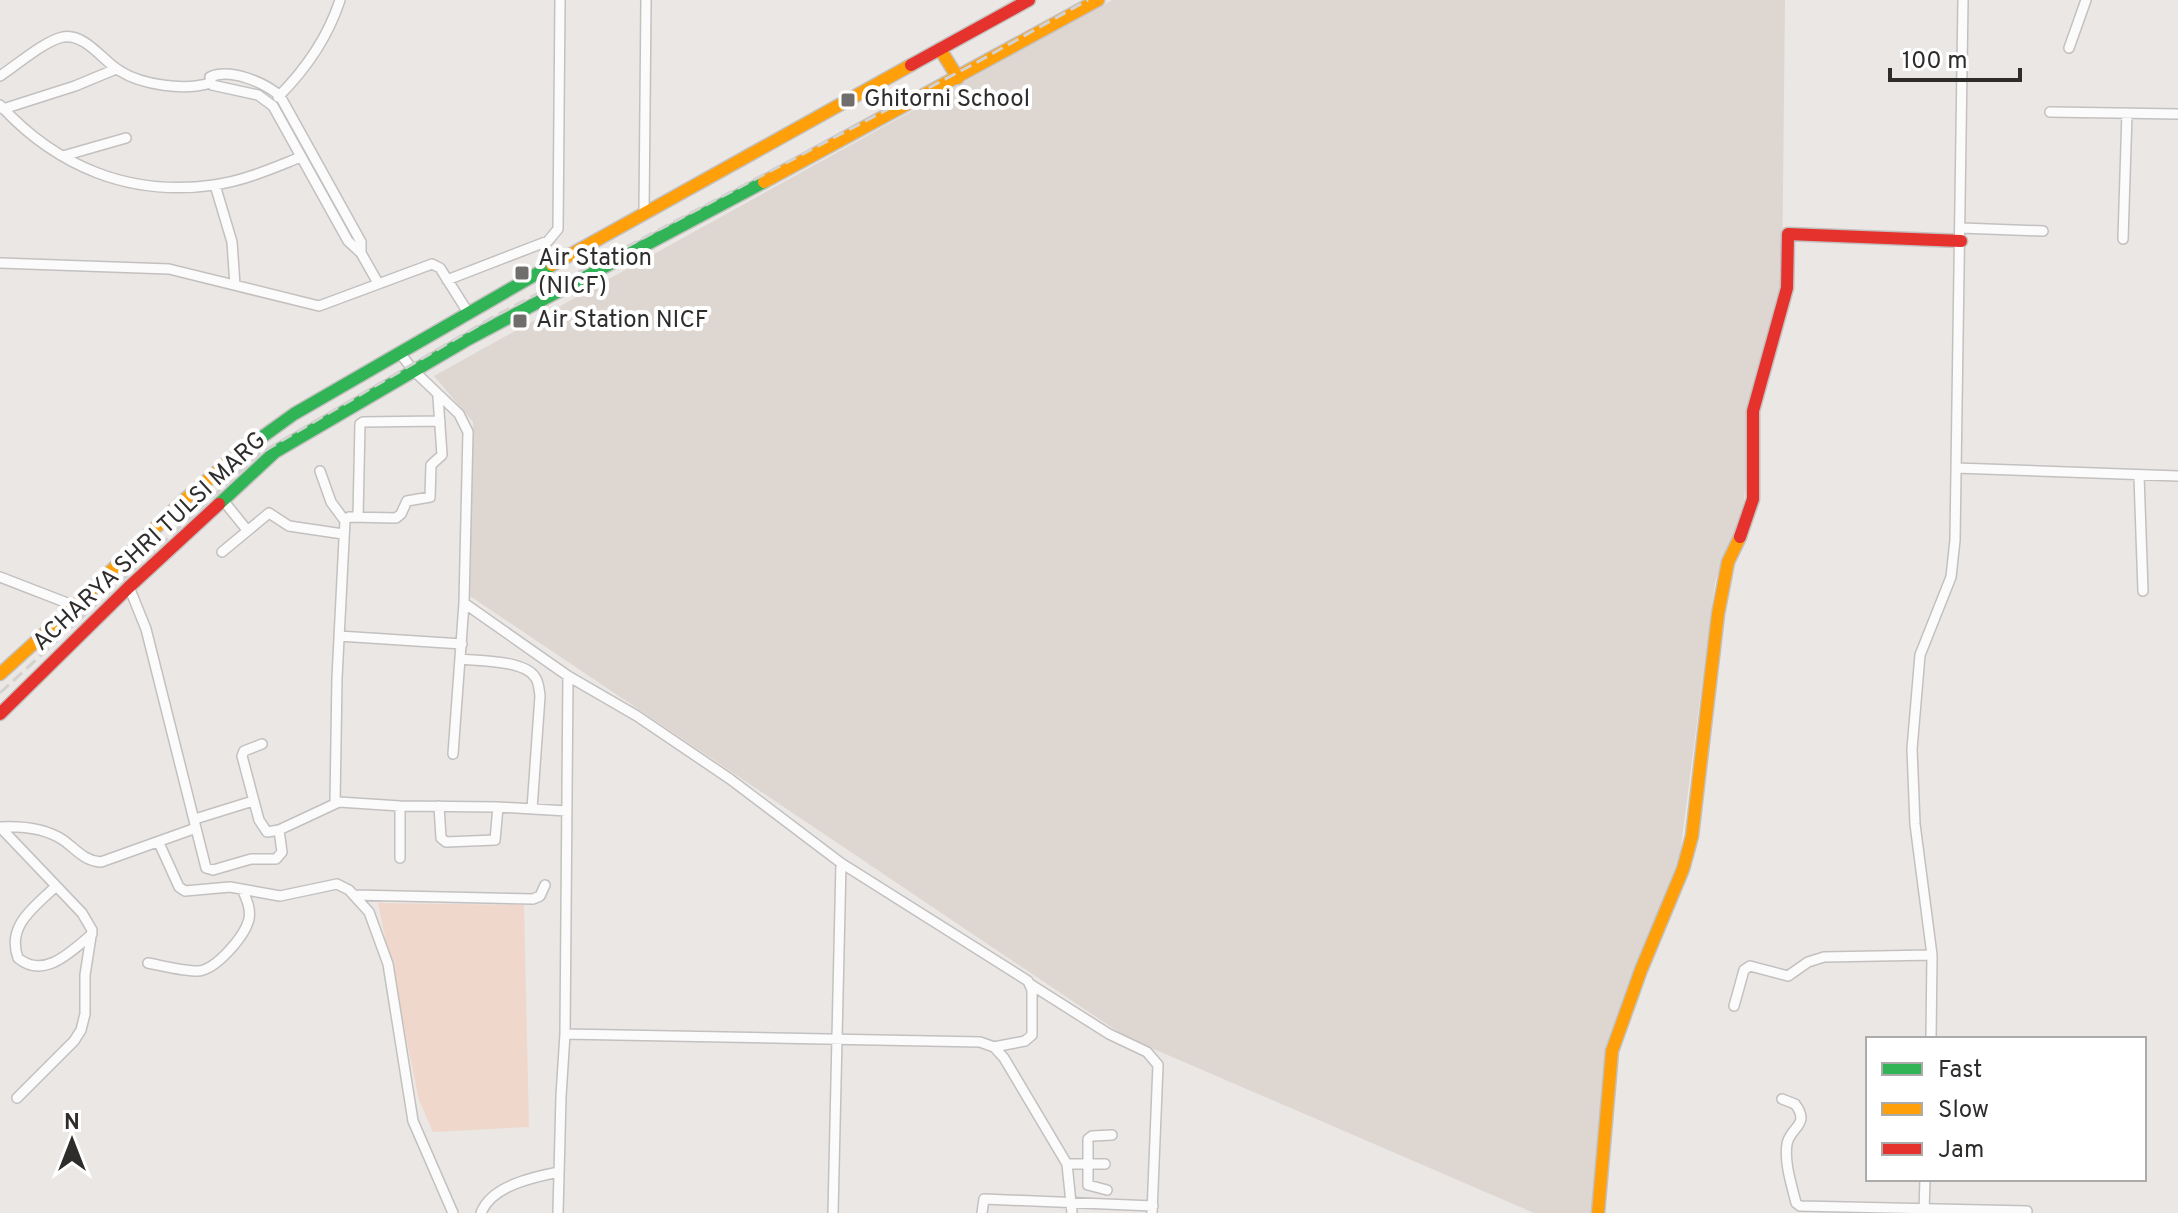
<svg xmlns="http://www.w3.org/2000/svg" width="2178" height="1213" font-family="Overpass,sans-serif">
<style>
.built{fill:#ded6d1}
.green{fill:#f0d7cb}
.lines{fill:none;stroke-linecap:round;stroke-linejoin:round}
.street-casing{stroke:#c3c0c0;stroke-width:12}
.fast-casing{stroke:#c3c0c0;stroke-width:15}
.slow-casing{stroke:#c3c0c0;stroke-width:15}
.jam-casing{stroke:#c3c0c0;stroke-width:15}
.street{stroke:#fcfbfb;stroke-width:9}
.fast{stroke:#30b455;stroke-width:12}
.slow{stroke:#ff9f0a;stroke-width:12}
.jam{stroke:#e5322d;stroke-width:12}
.rail{stroke:#d2d2d1;stroke-width:3;stroke-dasharray:12 6;stroke-linecap:butt}
.poi-dot{fill:#706e6d;stroke:#fff;stroke-width:3}
.labels{text-anchor:middle;dominant-baseline:central;stroke-width:8;stroke-linejoin:round;paint-order:stroke}
.poi-label{font-size:24px;fill:#2f2d2c;stroke:#fff;text-anchor:start}
.street-label{font-size:24px;fill:#2f2d2c;stroke:#fff}
</style>
<rect width="100%" height="100%" fill="#eae7e5"/>
<path class="built" d="M1112 0H1785L1782 281 1747 415 1746 475 1743 513 1715 582 1680 854 1609 1052 1591 1213H1534L1126 1037 470 596 473 422 434 376Z"/>
<path class="green" d="M378 903 524 905 529 1127 433 1132 419 1100Z"/>
<g class="lines">
<defs>
<path id="street" d="M2069 48 2086 0
M0 76C17 65 44 41 63 37 85 33 103 61 120 71 142 85 185 91 210 83
M278 97C305 70 328 37 340 0
M0 105C57 167 130 197 214 185 244 181 273 168 301 157
M3 109 75 86 116 69
M2050 112 2178 114
M63 156 126 138
M215 185 232 242 235 285
M644 212 646 0
M1961 228 2043 231
M2123 239 2127 113
M361 253 348 241 273 106 258 95 212 85 210 77C230 68 264 82 280 96L361 242V253L378 283
M0 263 169 269 319 306 432 264 440 268 469 314
M447 280 548 241 558 229 560 0
M399 352 413 370 459 414 468 432 464 603 453 754
M1956 468 2178 476
M320 471 331 502 345 521
M2139 476 2143 591
M222 499 247 530
M358 517 360 424 363 422 440 421
M222 552 269 513 289 526 343 534
M0 577 75 606
M129 587 146 629 206 868 213 870 251 859H276L282 852 279 830
M464 603 568 676 637 716 730 779 841 863 1028 981 1032 990V1035L1025 1041 994 1047
M339 636 462 644
M460 659C479 661 524 660 535 677 539 682 539 689 540 696L532 809
M262 744 244 751 242 756 259 820 267 832 279 830 339 802 400 806 498 807 567 811
M335 803 337 678 345 520 349 517 396 518 401 514 407 501 430 497 431 465 442 455 438 397
M439 806 441 838 446 842 495 840 498 807
M195 819 253 801
M0 827 82 913 92 930 85 975V1014L81 1030 74 1041 17 1098
M0 827C20 826 45 828 63 840 76 849 84 861 101 862L196 828
M159 843 179 887 185 891 230 887 280 896 337 884 349 890 369 912 388 964 413 1121 453 1213
M400 858V806
M56 886C35 907 6 925 18 958 44 980 72 951 92 934
M354 895 533 899 540 896 545 885
M148 963C164 966 182 971 198 971 216 970 245 936 249 919 251 908 246 898 242 889
M1030 984 1109 1034 1147 1052 1158 1065 1152 1213
M1734 1006 1744 970 1750 966 1788 976 1808 962 1824 957 1932 955
M565 1034 980 1042 994 1047 1004 1058 1067 1164 1072 1213
M1931 1039 1932 955 1915 824 1912 749 1920 655 1951 577 1955 540 1963 0
M1782 1099 1795 1104C1811 1125 1790 1127 1787 1144 1784 1163 1792 1186 1796 1203L1800 1206 2027 1211
M1067 1164H1105
M1107 1190 1088 1185V1139L1092 1136 1112 1135
M1924 1212 1925 1179
M481 1213C491 1186 533 1177 559 1172
M558 1213 561 1096 565 1034 568 676
M833 1213 841 863
M982 1213 984 1199 1153 1206"/>
<path id="fast" d="M237 455 294 414 552 265
M219 504 275 452 465 341 764 182"/>
<path id="slow" d="M940 49 958 78
M764 182 1098 0
M552 265 911 65
M0 674 75 606 184 500 237 455
M1598 1213 1612 1051 1641 970 1683 869 1692 836 1718 614 1728 562 1740 537"/>
<path id="jam" d="M911 65 1029 0
M1740 537 1753 499V411L1787 288 1788 234 1961 241
M0 714 129 587 219 504"/>
</defs>
<use href="#street" class="street-casing"/>
<use href="#fast" class="fast-casing"/>
<use href="#slow" class="slow-casing"/>
<use href="#jam" class="jam-casing"/>
<use href="#street" class="street"/>
<use href="#fast" class="fast"/>
<use href="#slow" class="slow"/>
<use href="#jam" class="jam"/>
<path class="rail" d="M0 693 259 454 493 317 972 65 1088 0"/>
</g>
<g class="poi-dot">
<rect x="840" y="92" width="16" height="16" rx="4"/>
<rect x="514" y="265" width="16" height="16" rx="4"/>
<rect x="512" y="313" width="16" height="16" rx="4"/>
</g>
<g class="labels">
<g class="poi-label">
<text x="864" y="100">Ghitorni School</text>
<text x="538" y="259">Air Station<tspan x="538" dy="28">(NICF)</tspan></text>
<text x="536" y="321">Air Station NICF</text>
</g>
<g class="street-label">
<text transform="translate(150 542) rotate(-43)">ACHARYA SHRI TULSI MARG</text>
</g>
</g>
<rect x="1866" y="1037" width="280" height="144" fill="#ffffff" stroke="#acabab" stroke-width="2"/>
<rect x="1882" y="1063" width="40" height="12" fill="#30b455" stroke="#acabab" stroke-width="2"/>
<text x="1938" y="1077" font-size="24" fill="#2f2d2c">Fast</text>
<rect x="1882" y="1103" width="40" height="12" fill="#ff9f0a" stroke="#acabab" stroke-width="2"/>
<text x="1938" y="1117" font-size="24" fill="#2f2d2c">Slow</text>
<rect x="1882" y="1143" width="40" height="12" fill="#e5322d" stroke="#acabab" stroke-width="2"/>
<text x="1938" y="1157" font-size="24" fill="#2f2d2c">Jam</text>
<g transform="translate(72 1141)" stroke="#ffffff" stroke-width="6" paint-order="stroke">
<path d="M0-6L14 30L0 20L-14 30Z" fill="#2f2d2c"/>
<text y="-12" font-size="22" font-weight="bold" text-anchor="middle" fill="#2f2d2c">N</text>
</g>
<path d="M1890 68v12h130v-12" fill="none" stroke="#2f2d2c" stroke-width="4"/>
<text x="1902" y="68" font-size="24" fill="#2f2d2c" stroke="#ffffff" stroke-width="6" paint-order="stroke">100 m</text>
</svg>
